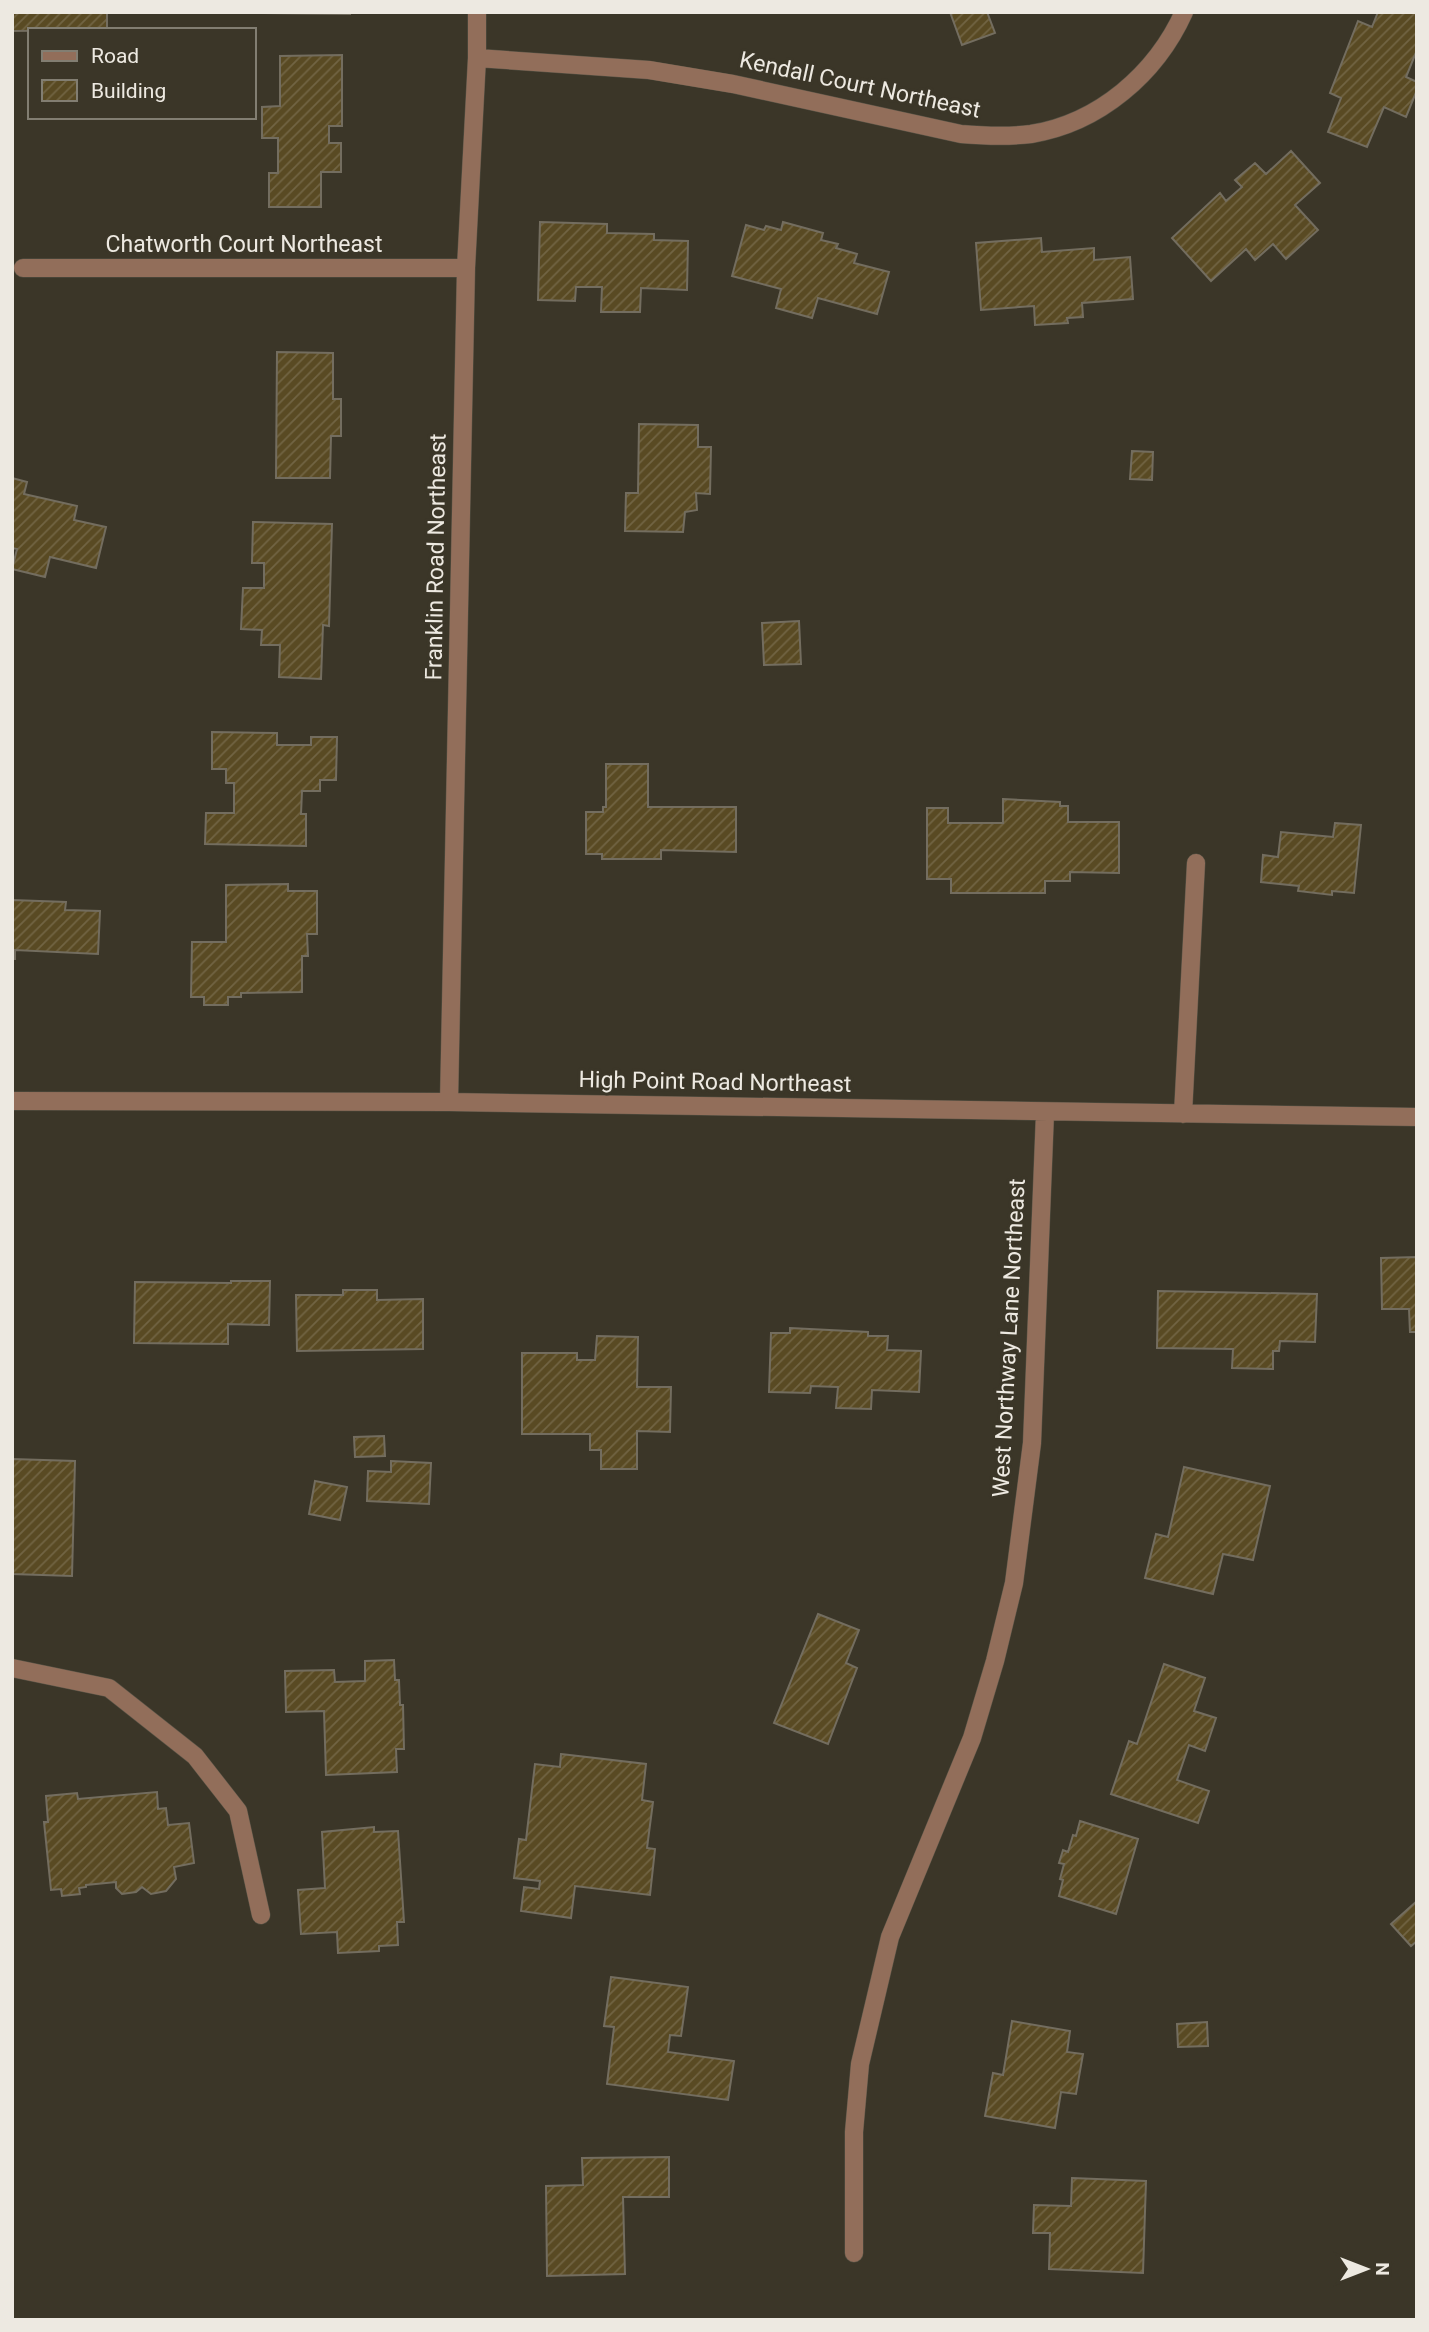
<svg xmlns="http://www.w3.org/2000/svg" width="1429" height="2332" font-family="Roboto,sans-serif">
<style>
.building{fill:url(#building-hatch);stroke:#736d5f;stroke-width:2}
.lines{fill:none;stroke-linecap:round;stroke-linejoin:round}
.minor-casing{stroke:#575346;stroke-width:19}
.minor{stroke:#926e5a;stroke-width:18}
.labels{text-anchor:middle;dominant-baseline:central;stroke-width:6;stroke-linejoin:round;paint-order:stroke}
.street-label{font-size:23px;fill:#ede9e1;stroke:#3b3628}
</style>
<defs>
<pattern id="building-hatch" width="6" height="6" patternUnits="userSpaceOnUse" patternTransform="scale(1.75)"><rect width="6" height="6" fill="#594a23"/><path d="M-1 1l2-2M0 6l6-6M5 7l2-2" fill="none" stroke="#716443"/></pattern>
</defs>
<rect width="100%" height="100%" fill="#3b3628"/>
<path class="building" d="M12 12H107V30L12 31Z
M262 12H350V14L262 13Z
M950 12H987L995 33 962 45Z
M1378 12H1417V50L1406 77 1417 82V90L1406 117 1384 107 1367 147 1328 132 1341 98 1330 93 1358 21 1372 27Z
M342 55V126H329V143H341V172H321V207H269V173H278V138H262V107L280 106V56Z
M1291 151 1320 183 1295 205 1318 230 1286 259 1273 244 1255 260 1246 249 1211 281 1172 238 1220 193 1226 201 1242 187 1235 180 1255 163 1266 174Z
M540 222 607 224V233L654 234V240L688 241 687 290 641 288 640 312H601L602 287H576L575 301 538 300Z
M783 222 823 233 821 240 838 244 836 248 857 254 854 263 889 272 877 314 818 298 812 318 776 308 781 289 732 276 746 225 764 230 766 226 781 230Z
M1041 238 1042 252 1094 248V260L1130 257 1133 299 1082 303 1083 317 1067 318 1068 323 1035 325 1034 306 981 310 976 243Z
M277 352 333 353V399H341V436H331L330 478H276Z
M639 424 698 425V447H711L710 494 696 493 697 510 685 512 683 532 625 531 626 493H638Z
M1132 451 1153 452 1152 480 1130 479Z
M12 478 27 482 24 494 77 506 74 520 106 527 96 568 50 557 45 577 12 569 17 549 12 548Z
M253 522 332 524 329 626 323 625 321 679 279 677 280 645H261L262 630 241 629 243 588H264V563H252Z
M799 621 801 664 764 665 762 623Z
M212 732 277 733V745H311V737H337L336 780H320V791H302L301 814H306V846L205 844 206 813H234V783H226V769H212Z
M606 764H648V807H736V852L661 850V859H602V854H586V812H603V807H606Z
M1003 799 1060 802V806H1068V822H1119V873L1070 872V881H1045V893H951V879H927V808H948V823H1003Z
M1335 823 1361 825 1354 893 1332 891V895L1298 891 1299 886 1261 882 1263 855 1278 857 1281 832 1333 837Z
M288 884V891H317V934H307L308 956H302V992L241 993V997H228V1005H204V997H191L192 942H226V885Z
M12 900 66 902 65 910 100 911 98 954 15 950V959H12Z
M1417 1257V1332H1410L1409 1309H1382L1381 1258Z
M231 1281H270L269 1325 228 1324V1344L134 1343 135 1282 231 1283Z
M343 1290H377V1300L423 1299V1349L297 1351 296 1295H343Z
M1158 1291 1317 1294 1315 1342 1280 1341 1279 1351H1273V1369L1232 1368 1233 1349 1157 1348Z
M790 1328 868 1332V1336H888L887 1350 921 1351 919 1392 872 1390 871 1409 836 1408 838 1387 811 1386 810 1393 769 1392 771 1333H790Z
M597 1336 638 1337 637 1387H671L670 1432 637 1431V1469H601V1450H590V1434H522V1353H577V1360H595Z
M384 1436 385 1456 355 1457 354 1437Z
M12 1459 75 1461 72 1576 12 1574Z
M391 1461 431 1463 429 1504 367 1501 368 1471 391 1472Z
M1184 1467 1270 1486 1253 1560 1223 1554 1213 1594 1145 1578 1156 1534 1168 1537Z
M315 1481 347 1487 340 1520 309 1514Z
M818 1614 859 1630 846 1663 857 1668 828 1744 774 1723Z
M394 1660 395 1680H399L400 1705H403L404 1749H396L397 1772 326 1775 324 1711 286 1712 285 1671 334 1670 335 1682 365 1681V1661Z
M1164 1664 1205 1678 1194 1711 1216 1718 1205 1751 1189 1745 1177 1780 1209 1791 1198 1823 1111 1794 1129 1741 1137 1744Z
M561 1754 646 1764 642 1800 653 1802 647 1848 655 1849 650 1895 575 1886 571 1918 521 1911 524 1887 539 1889 540 1881 514 1878 519 1839 526 1840 535 1764 560 1767Z
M157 1792 158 1809 166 1808 168 1825 189 1823 194 1863 174 1867 176 1879 166 1891 151 1894 142 1887 136 1892 122 1894 116 1888V1882L86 1885V1887L79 1888 80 1894 62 1896 61 1889 51 1890 44 1822H48L46 1796 77 1793 78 1799Z
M1080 1821 1138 1839 1116 1914 1059 1896 1063 1880 1060 1879 1064 1864 1059 1863 1063 1850 1068 1852 1073 1835 1076 1836Z
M374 1827V1832L398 1831 404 1922H397L398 1945 379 1946V1951L338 1953 337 1932 301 1934 298 1890 325 1888 322 1832Z
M1417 1901V1941L1411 1946 1391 1924Z
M611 1977 688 1987 681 2036 670 2035 668 2052 734 2061 728 2100 607 2084 614 2027 604 2026Z
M1012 2021 1070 2031 1067 2052 1083 2054 1076 2094 1061 2092 1055 2128 985 2116 993 2073 1003 2075Z
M1207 2022 1208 2046 1178 2047 1177 2024Z
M669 2157V2197H623L625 2274 547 2276 546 2186 583 2185 582 2158Z
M1072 2178 1146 2181 1143 2273 1049 2269 1050 2233H1033L1034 2205 1071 2206Z"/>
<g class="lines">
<defs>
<path id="minor" d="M477 58 649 70 733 84 961 134C985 136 1008 137 1031 134 1099 123 1156 74 1184 12
M23 268H466
M12 1101 449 1102 1417 1117
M449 1102 466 268 477 58V12
M1183 1114 1196 863
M12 1668 109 1688 195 1756 238 1811 261 1915
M854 2253V2132L860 2064 890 1937 972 1738 995 1661 1014 1583 1032 1443 1045 1113"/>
</defs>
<use href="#minor" class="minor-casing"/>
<use href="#minor" class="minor"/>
</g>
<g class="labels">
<g class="street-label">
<text transform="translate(860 85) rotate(12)">Kendall Court Northeast</text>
<text x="244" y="244">Chatworth Court Northeast</text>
<text transform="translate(436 557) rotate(-89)">Franklin Road Northeast</text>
<text transform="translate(715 1082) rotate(1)">High Point Road Northeast</text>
<text transform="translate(1009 1338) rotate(-87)">West Northway Lane Northeast</text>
</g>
</g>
<rect width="1429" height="2332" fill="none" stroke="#ede9e1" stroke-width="28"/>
<rect x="28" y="28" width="228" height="91" fill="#3b3628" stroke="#827e72" stroke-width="2"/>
<rect x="42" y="51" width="35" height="10" fill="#926e5a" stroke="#827e72" stroke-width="2"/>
<text x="91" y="63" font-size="21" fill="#ede9e1">Road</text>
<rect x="42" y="80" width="35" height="21" fill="url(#building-hatch)" stroke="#827e72" stroke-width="2"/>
<text x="91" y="98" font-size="21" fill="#ede9e1">Building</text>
<g transform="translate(1366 2269) rotate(90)" stroke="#3b3628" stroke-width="5" paint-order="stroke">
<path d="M0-5L12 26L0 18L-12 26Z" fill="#ede9e1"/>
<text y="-10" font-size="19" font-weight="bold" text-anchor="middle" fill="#ede9e1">N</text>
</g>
</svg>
